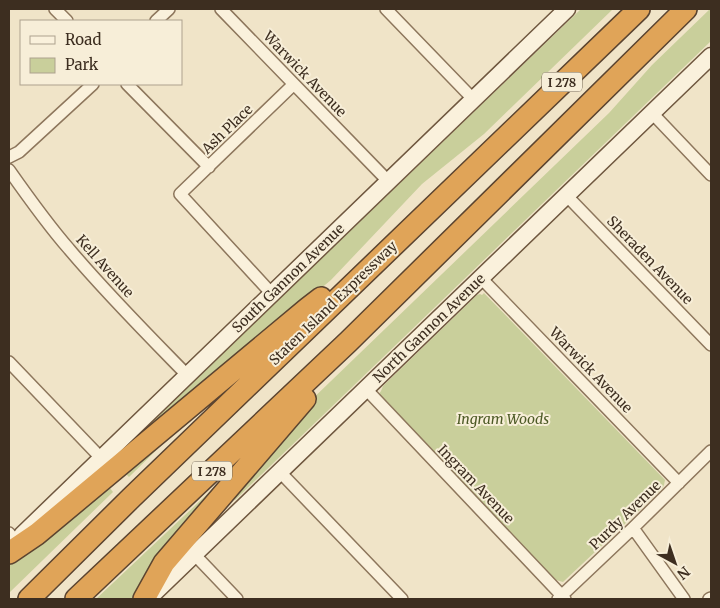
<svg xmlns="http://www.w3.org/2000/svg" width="720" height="608" font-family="Merriweather,serif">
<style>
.green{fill:#c9cf9b}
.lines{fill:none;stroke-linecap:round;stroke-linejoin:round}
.street-casing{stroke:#8d765c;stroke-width:14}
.secondary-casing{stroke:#6f573f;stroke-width:19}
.highway-casing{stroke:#5b4430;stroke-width:24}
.street{stroke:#faf1dc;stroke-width:11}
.secondary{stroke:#faf1dc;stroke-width:16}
.highway{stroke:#e0a458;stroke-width:21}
.labels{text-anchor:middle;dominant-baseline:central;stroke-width:4;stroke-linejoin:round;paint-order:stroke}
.shield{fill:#f7eed8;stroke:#756857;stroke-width:1}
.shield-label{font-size:12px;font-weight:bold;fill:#3d2e20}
.street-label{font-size:14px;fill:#3d2e20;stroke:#f7eed8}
.park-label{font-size:14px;font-style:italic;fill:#4d5a26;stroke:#f7eed8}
</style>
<rect width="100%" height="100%" fill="#f0e4c8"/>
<path class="green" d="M581 9H613L484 134 422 184 331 280 302 304 112 459 264 314Z
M710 9H711V41L235 500 230 495 303 408 609 113 652 65Z
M484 293 665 480 664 485 662 489 563 582 556 580 382 401 379 394 381 391 383 386 477 295 480 294 482 295Z
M179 421 182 422 181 426 129 477 122 470 107 484 113 492 9 593V562Z
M220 482 222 485 131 599H96Z"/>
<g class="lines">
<defs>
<path id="street" d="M55 9 67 21
M221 9 388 181
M386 9 473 99
M156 21 169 9
M127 84 209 167
M652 113 711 175
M9 157 19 152 93 84
M9 170C28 197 47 224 69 249 106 293 147 334 187 375
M567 196 711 345
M481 278 679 483
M272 294 180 194 294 84
M9 362 101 458
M366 389 565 599
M280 472 402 599
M633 528 684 599
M9 533 16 541
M194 554 237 599
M558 599 633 528 711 451
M709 599 711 598"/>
<path id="secondary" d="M22 535 567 9
M149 598 711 56"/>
<path id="highway" d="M9 553 37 534 308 308 321 298
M29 599 131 498 639 9
M76 599 348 342 686 9
M144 599 164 563 305 399"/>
</defs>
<use href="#street" class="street-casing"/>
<use href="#secondary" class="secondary-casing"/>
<use href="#highway" class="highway-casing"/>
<use href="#street" class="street"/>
<use href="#secondary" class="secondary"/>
<use href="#highway" class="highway"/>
</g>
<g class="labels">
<g class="shield">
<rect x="542" y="72.5" width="40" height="19" rx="4"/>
<rect x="192" y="461.5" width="40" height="19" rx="4"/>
</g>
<g class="shield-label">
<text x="562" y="82">I 278</text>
<text x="212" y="471">I 278</text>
</g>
<g class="street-label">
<text transform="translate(305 74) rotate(46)">Warwick Avenue</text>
<text transform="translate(227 129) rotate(-44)">Ash Place</text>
<text transform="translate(650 260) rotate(46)">Sheraden Avenue</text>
<text transform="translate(105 266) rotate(48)">Kell Avenue</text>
<text transform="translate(288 278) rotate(-44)">South Gannon Avenue</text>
<text transform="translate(333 303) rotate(-44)">Staten Island Expressway</text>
<text transform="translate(429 328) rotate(-44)">North Gannon Avenue</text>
<text transform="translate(591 370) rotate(46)">Warwick Avenue</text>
<text transform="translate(476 484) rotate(46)">Ingram Avenue</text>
<text transform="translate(625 515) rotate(-44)">Purdy Avenue</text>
</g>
<g class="park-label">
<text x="503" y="419">Ingram Woods</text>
</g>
</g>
<rect width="720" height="608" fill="none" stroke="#3d2e20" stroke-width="20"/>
<rect x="20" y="20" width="162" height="65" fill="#f7eed8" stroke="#ada18e"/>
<rect x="30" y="36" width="25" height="8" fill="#faf1dc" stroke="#ada18e"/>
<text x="65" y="45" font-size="15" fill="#3d2e20">Road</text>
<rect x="30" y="58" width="25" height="15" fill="#c9cf9b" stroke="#ada18e"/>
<text x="65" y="70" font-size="15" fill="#3d2e20">Park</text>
<g transform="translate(675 563) rotate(140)" stroke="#f7eed8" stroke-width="4" paint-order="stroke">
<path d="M0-4L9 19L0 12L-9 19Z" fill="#3d2e20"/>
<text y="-8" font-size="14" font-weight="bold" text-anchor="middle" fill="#3d2e20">N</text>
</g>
</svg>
